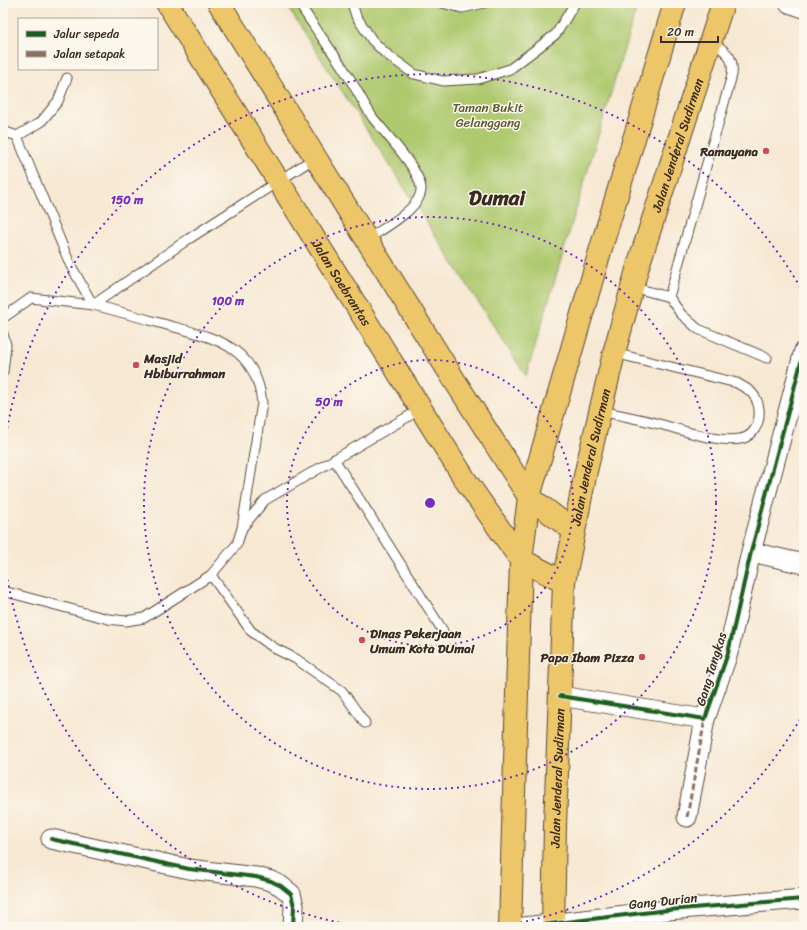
<svg xmlns="http://www.w3.org/2000/svg" width="807" height="930" font-family="Sriracha,sans-serif">
<style>
.green{fill:#aec96e;stroke:#747a46}
.lines{fill:none;stroke-linecap:round;stroke-linejoin:round}
.service-casing{stroke:#574639;stroke-width:11}
.minor-casing{stroke:#574639;stroke-width:21}
.primary-casing{stroke:#574639;stroke-width:24}
.service{stroke:#fff;stroke-width:9}
.minor{stroke:#fff;stroke-width:19}
.primary{stroke:#ecc669;stroke-width:22}
.quiet{stroke:#8d6e63;stroke-width:3;stroke-dasharray:6 3;stroke-linecap:butt}
.cycleway-casing{stroke:#fbf7ec;stroke-width:6}
.cycleway{stroke:#1b5e20;stroke-width:4}
.ring{fill:none;stroke:#7b2cbf;stroke-width:2;stroke-dasharray:2 4}
.poi-dot{fill:#d1495b;stroke:#fbf7ec;stroke-width:1.5}
.labels{text-anchor:middle;dominant-baseline:central;stroke-width:3;stroke-linejoin:round;paint-order:stroke}
.park-label{font-size:13px;fill:#5e5a36;stroke:#fbf7ec}
.street-label{font-size:13px;fill:#3b2a1e;stroke:#fbf7ec}
.poi-label{font-size:13px;font-weight:bold;fill:#3b2a1e;stroke:#fbf7ec;text-anchor:end}
.town-label{font-size:21px;font-weight:bold;fill:#3b2a1e;stroke:#fbf7ec}
.centre{fill:#7b2cbf;stroke:#fbf7ec;stroke-width:2}
.ring-label{font-size:12px;text-anchor:middle;font-weight:bold;fill:#7b2cbf;stroke:#fbf7ec;stroke-width:3;stroke-linejoin:round;paint-order:stroke}
</style>
<rect width="100%" height="100%" fill="#fbf7ec"/>
<filter id="ink" filterUnits="userSpaceOnUse"><feTurbulence type="fractalNoise" baseFrequency=".025" numOctaves="2"/><feDisplacementMap in="SourceGraphic" scale="8" xChannelSelector="R" yChannelSelector="G"/><feConvolveMatrix kernelMatrix="1 2 1 2 8 2 1 2 1" color-interpolation-filters="sRGB"/></filter>
<filter id="wash" filterUnits="userSpaceOnUse"><feTurbulence type="fractalNoise" baseFrequency=".012" numOctaves="4" result="noise"/><feDisplacementMap in="SourceGraphic" scale="16" xChannelSelector="R" yChannelSelector="G"/><feGaussianBlur stdDeviation="0.9" result="paint"/><feColorMatrix in="noise" values="0 0 0 0 0 0 0 0 0 0 0 0 0 0 0 0 0 1.4 0 .05"/><feComposite in="paint" operator="in"/></filter>
<g filter="url(#wash)">
<rect width="100%" height="100%" fill="#f7e8d3"/>
<path class="green" d="M285 3H638L526 376Z"/>
</g>
<g filter="url(#ink)">
<g class="lines">
<defs>
<path id="service" d="M299 3C313 26 330 48 345 71 355 86 363 103 373 118 385 133 422 172 421 190 420 209 381 230 366 240
M352 3 356 16 372 40 385 53 414 74 443 81 478 79 510 69 556 34 575 3
M442 3 462 8 484 3
M3 131 17 136 41 122 58 101 67 78
M17 136 70 264 93 305C118 311 142 318 167 325 214 338 256 345 262 403L242 528
M632 287 669 297 732 75C734 55 726 52 711 41
M669 297 681 314 698 329 767 358
M3 318 31 298 93 305 187 240 316 157
M3 334 6 345 3 372
M600 411C620 415 640 419 659 424 683 430 716 443 740 439 760 436 765 407 752 393 749 389 741 386 737 383L614 353
M334 459 443 631
M211 575 251 631 274 648 296 659 342 691 365 723
M3 591 108 619 126 621 144 618 211 575 237 544 242 528 265 500 421 409"/>
<path id="minor" d="M789 3 804 8
M751 552 804 564
M560 696 705 719 728 653 751 552 804 351
M687 817 705 719
M51 839 189 869 256 877 271 881 281 886 291 894 294 906 293 927
M524 927 668 910 804 899"/>
<g id="primary">
<path id="s1" d="M167 3 466 481 521 560 564 582"/>
<path d="M219 3 453 378 529 497 574 531"/>
<path d="M510 927 521 560 529 497 601 248 675 3"/>
<path id="s2" d="M553 927 555 826 564 582 586 471 614 353 638 266 723 3"/>
</g>
</defs>
<use href="#service" class="service-casing"/>
<use href="#minor" class="minor-casing"/>
<use href="#primary" class="primary-casing"/>
<use href="#service" class="service"/>
<use href="#minor" class="minor"/>
<use href="#primary" class="primary"/>
<path class="quiet" d="M687 817 705 719"/>
<defs>
<path id="cycleway" d="M560 696 705 719 728 653 751 552 804 351
M51 839 189 869 256 877 271 881 281 886 291 894 294 906 293 927
M524 927 668 910 804 899"/>
</defs>
<use href="#cycleway" class="cycleway-casing"/>
<use href="#cycleway" class="cycleway"/>
</g>
</g>
<g class="ring">
<circle cx="430" cy="503" r="143"/>
<circle cx="430" cy="503" r="286"/>
<path d="M803 714A429 429 0 0 1 497 927M363 927A429 429 0 0 1 3 548M3 458A429 429 0 0 1 803 292"/>
</g>
<g class="poi-dot">
<circle cx="766" cy="151" r="4"/>
<circle cx="136" cy="365" r="4"/>
<circle cx="362" cy="640" r="4"/>
<circle cx="642" cy="657" r="4"/>
</g>
<g class="labels">
<g class="park-label">
<text x="488" y="107">Taman Bukit<tspan x="488" dy="15">Gelanggang</tspan></text>
</g>
<g class="street-label">
<text stroke="none"><textPath href="#s2" startOffset="797">Jalan Jenderal Sudirman</textPath></text>
<text stroke="none"><textPath href="#s1" startOffset="330">Jalan Soebrantas</textPath></text>
<text stroke="none"><textPath href="#s2" startOffset="473">Jalan Jenderal Sudirman</textPath></text>
<text transform="translate(711 669) rotate(-73)">Gang Tangkas</text>
<text stroke="none"><textPath href="#s2" startOffset="149">Jalan Jenderal Sudirman</textPath></text>
<text transform="translate(663 901) rotate(-6)">Gang Durian</text>
</g>
<g class="poi-label">
<text x="758" y="151">Ramayana</text>
<text x="144" y="358" text-anchor="start">Masjid<tspan x="144" dy="15">Hbiburrahman</tspan></text>
<text x="370" y="633" text-anchor="start">Dinas Pekerjaan<tspan x="370" dy="15">Umum Kota DUmai</tspan></text>
<text x="634" y="657">Papa Ibam Pizza</text>
</g>
<g class="town-label">
<text x="497" y="198">Dumai</text>
</g>
</g>
<circle cx="430" cy="503" r="6" class="centre"/>
<g class="ring-label">
<text x="127" y="204">150 m</text>
<text x="228" y="305">100 m</text>
<text x="329" y="406">50 m</text>
</g>
<rect width="807" height="930" fill="none" stroke="#fbf7ec" stroke-width="16"/>
<rect x="18" y="18" width="140" height="52" fill="#fbf7ec" stroke="#aea59a"/>
<rect x="26" y="31" width="20" height="6" fill="#1b5e20" stroke="#aea59a"/>
<text x="54" y="38" font-size="12" fill="#3b2a1e">Jalur sepeda</text>
<rect x="26" y="51" width="20" height="6" fill="#8d6e63" stroke="#aea59a"/>
<text x="54" y="58" font-size="12" fill="#3b2a1e">Jalan setapak</text>
<path d="M661 36v6h57v-6" fill="none" stroke="#3b2a1e" stroke-width="2"/>
<text x="667" y="36" font-size="12" fill="#3b2a1e" stroke="#fbf7ec" stroke-width="3" paint-order="stroke">20 m</text>
</svg>
